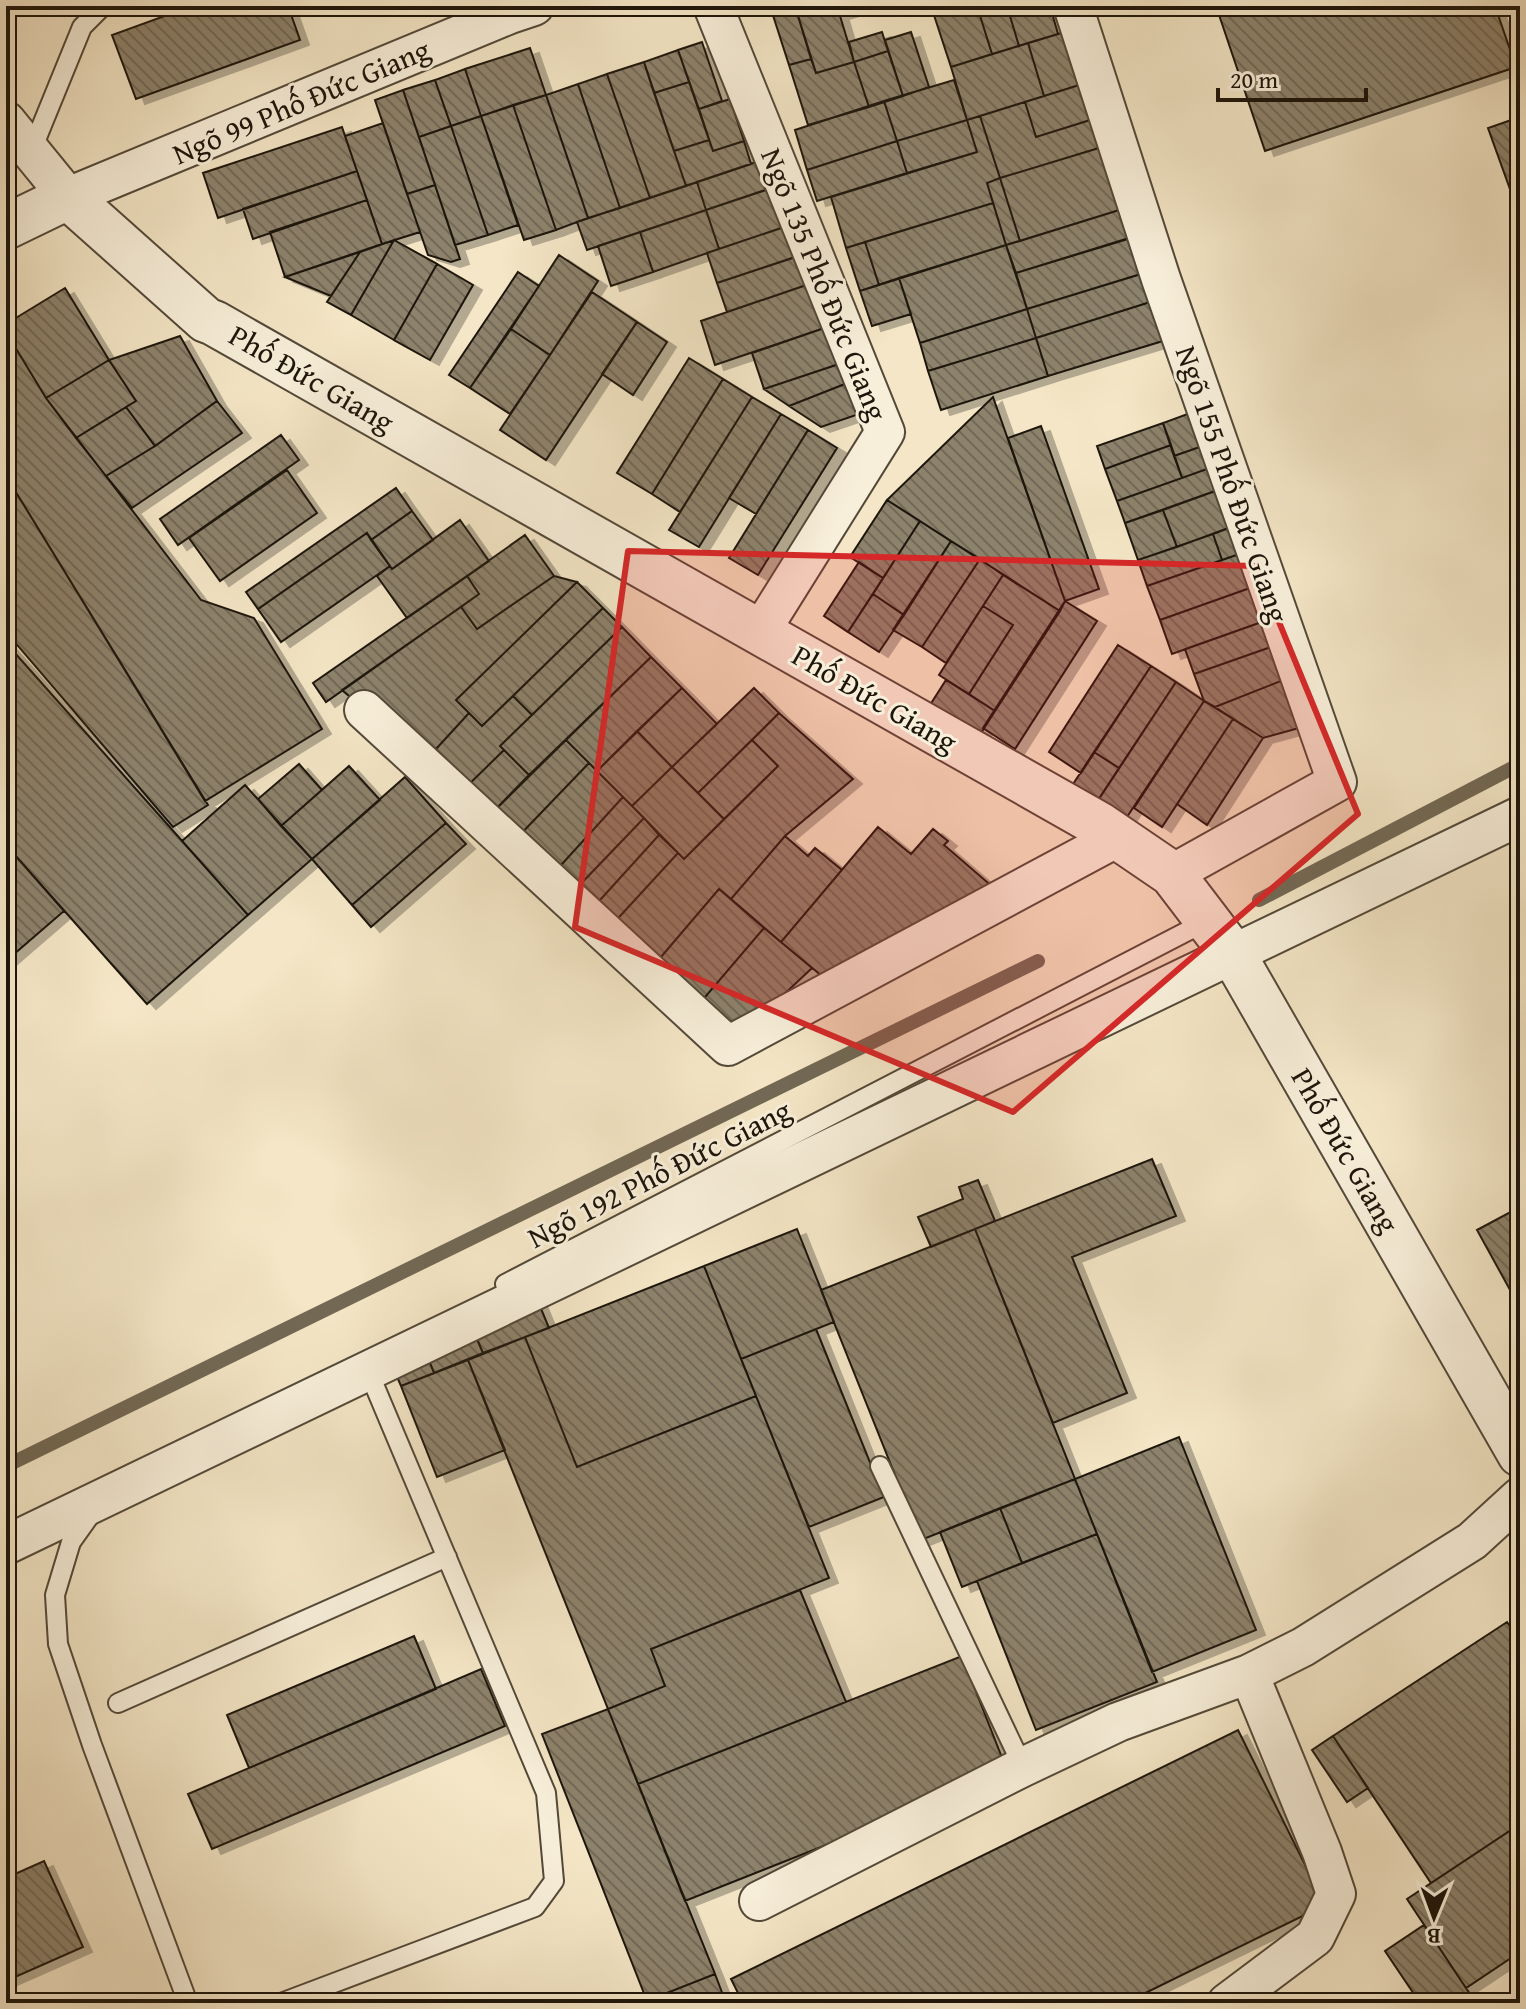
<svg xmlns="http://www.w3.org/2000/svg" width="1526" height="2009" font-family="'Gentium Book Plus',serif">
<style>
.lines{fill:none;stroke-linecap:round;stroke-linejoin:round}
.stream{stroke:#726854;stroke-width:14}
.building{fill:url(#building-back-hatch);stroke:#1d150a;stroke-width:2;filter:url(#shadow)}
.service-casing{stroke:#534939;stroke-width:22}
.minor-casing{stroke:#534939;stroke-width:42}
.tertiary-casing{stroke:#534939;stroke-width:48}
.service{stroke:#f8efda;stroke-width:18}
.minor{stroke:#f8efda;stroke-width:38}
.tertiary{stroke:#f8efda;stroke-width:44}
.marked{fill:#d62828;fill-opacity:0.2;stroke:#d62828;stroke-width:6;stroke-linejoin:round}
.labels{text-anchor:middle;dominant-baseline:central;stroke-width:6;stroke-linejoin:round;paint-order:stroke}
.street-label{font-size:30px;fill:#1d150a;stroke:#f8efda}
</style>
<defs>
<pattern id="building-back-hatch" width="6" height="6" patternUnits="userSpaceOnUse" patternTransform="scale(2)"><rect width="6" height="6" fill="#8d826c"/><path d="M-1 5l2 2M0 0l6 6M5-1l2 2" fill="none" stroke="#736957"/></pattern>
<filter id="shadow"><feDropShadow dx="9" dy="5" stdDeviation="0" flood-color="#0004"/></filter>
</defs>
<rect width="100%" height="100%" fill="#f4e6c6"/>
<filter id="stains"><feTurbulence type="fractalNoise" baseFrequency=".0025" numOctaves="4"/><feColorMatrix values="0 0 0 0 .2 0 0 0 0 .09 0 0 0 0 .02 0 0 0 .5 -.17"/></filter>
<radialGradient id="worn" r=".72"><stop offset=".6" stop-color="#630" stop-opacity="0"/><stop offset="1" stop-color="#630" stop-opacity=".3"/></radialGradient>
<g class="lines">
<path class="stream" d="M1259 900 1520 764
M6 1466 1038 961"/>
</g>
<path class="building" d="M192 6H288L300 40 136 99 112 35Z
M770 6H795L811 59 789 65Z
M795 6H837L854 62 816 73Z
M837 6H867L840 14Z
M931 6H977L992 54 951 67Z
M977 6H1007L1019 46 992 54Z
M1007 6H1050L1058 34 1019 46Z
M1226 6H1495L1516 67 1265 151 1217 9Z
M1075 29 1092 81 1044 96 1028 43Z
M882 32 888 51 854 62 849 42Z
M911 32 929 87 903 96 885 40Z
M702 42 722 101 699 109 678 50Z
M1028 43 1044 96 967 120 951 67Z
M530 48 546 95 481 116 465 69Z
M678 50 689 82 654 93 644 62Z
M888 51 903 96 869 107 854 62Z
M811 59 816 73 854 62 869 107 808 125 789 65Z
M644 62 686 186 650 198 607 74Z
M465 69 481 116 451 126 435 80Z
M607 74 650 198 620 208 578 84Z
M435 80 451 126 419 137 403 90Z
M954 80 967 120 897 141 884 101Z
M1092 81 1103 116 1036 137 1025 102Z
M689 82 709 140 674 151 654 93Z
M578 84 620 208 588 218 546 95Z
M403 90 435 185 407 194 375 100Z
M546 95 588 218 556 230 513 105Z
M730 99 744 141 713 151 699 109Z
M884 101 897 141 807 170 795 130Z
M1025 102 1036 137 1103 116 1112 144 1000 178 980 116Z
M513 105 556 230 524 240 481 116Z
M481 116 518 225 488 235 451 126Z
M980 116 1000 178 987 183 993 203 846 248 831 197 977 152 967 120Z
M1520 117V217L1488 128Z
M967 120 977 152 907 173 897 141Z
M383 123 420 232 382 244 345 136Z
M451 126 488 235 455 245 419 137Z
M342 127 357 171 218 218 203 173Z
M709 140 713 151 744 141 751 164 686 186 674 151Z
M897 141 907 173 817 201 807 170Z
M1112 144 1132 206 1020 241 1000 178Z
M759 161 769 189 706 210 697 182Z
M357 171 367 200 253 239 243 209Z
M1000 178 1020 241 1006 245 987 183Z
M697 182 706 210 587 250 577 222Z
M783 184 796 223 719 249 706 210Z
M435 185 460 259 451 262 428 255 407 194Z
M367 200 382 244 285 277 270 232Z
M993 203 1006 245 879 285 865 242Z
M1132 206 1141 235 1016 273 1006 245Z
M706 210 719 249 653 272 640 232Z
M796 223 807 253 717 283 707 253Z
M640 232 653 272 611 286 598 246Z
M1129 238 1141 274 1027 309 1016 273Z
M394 240 437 264 394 340 351 315Z
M394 240 351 315 327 302 360 252Z
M865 242 879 285 860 291 846 248Z
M1006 245 1027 309 920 343 899 278Z
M360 252 331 296 285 277Z
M811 252 821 280 727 312 717 283Z
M559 255 598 281 550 355 511 329Z
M437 264 473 285 430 360 394 340Z
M518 272 539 286 470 388 449 375Z
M1141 274 1163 298 1036 338 1027 309Z
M899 278 911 314 872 326 860 291Z
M821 280 836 324 715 365 701 321Z
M65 288 109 360 46 398 6 332V324Z
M592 292 637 322 546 460 500 430Z
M1163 298 1176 337 1048 376 1036 338Z
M1027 309 1036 338 928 371 920 343Z
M637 322 667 342 633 395 602 374Z
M836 324 848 361 764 389 752 353Z
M511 329 550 355 510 414 470 388Z
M6 332 46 398 201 600 254 618 322 729 205 801 6 476Z
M180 336 217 401 155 446 126 407 136 401 109 360Z
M1036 338 1048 376 941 410 928 371Z
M689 358 723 379 652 494 617 473Z
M109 360 136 401 76 438 46 398Z
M848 361 855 380 789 406 764 389Z
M723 379 752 397 680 512 652 494Z
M855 380 868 411 821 427 789 406Z
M752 397 781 414 699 547 669 530Z
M993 397 1065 601 1060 611 887 500Z
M217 401 242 433 132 508 106 476 155 446Z
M126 407 155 446 106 476 76 438Z
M1201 409 1214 442 1174 456 1163 423Z
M781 414 808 430 756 514 729 498Z
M1163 423 1171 445 1105 469 1097 446Z
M1041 426 1099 589 1065 601 1008 438Z
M808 430 837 448 758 575 729 558Z
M281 435 299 460 178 545 160 519Z
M1214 442 1221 464 1182 478 1174 456Z
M1171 445 1182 478 1117 501 1105 469Z
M1221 464 1229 486 1125 523 1117 501Z
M287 470 317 513 220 581 189 538Z
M6 476 208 805 173 827 6 632Z
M1229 486 1242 523 1177 547 1163 510Z
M396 488 412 511 371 540 367 533 258 609 246 592Z
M887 500 920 521 883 578 850 557Z
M1163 510 1177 547 1138 560 1125 523Z
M412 511 433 540 392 569 371 540Z
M460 520 489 561 407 618 377 576 390 566 392 569Z
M920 521 951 541 904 615 873 594Z
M1242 523 1251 550 1222 560 1213 534Z
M367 533 390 566 281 642 258 609Z
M1213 534 1222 560 1147 586 1138 560Z
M525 535 554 576 477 629 461 607 479 594 467 576Z
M951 541 980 559 922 647 893 630Z
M1251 550 1264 583 1160 620 1147 586Z
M980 559 1003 575 946 663 922 647Z
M859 562 883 578 848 632 824 616Z
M1003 575 1060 611 995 711 969 694 1013 625 983 606Z
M467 576 479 594 326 702 313 683Z
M554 576 577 582 456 700 469 713 425 761 342 690 461 607 477 629Z
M577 582 603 608 482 726 456 700Z
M1264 583 1276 617 1172 654 1160 620Z
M873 594 904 615 879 652 848 632Z
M1065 601 1097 621 1015 749 983 728Z
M983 606 1013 625 969 694 939 675Z
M603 608 622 627 532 715 513 696Z
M1276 617 1285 642 1194 674 1185 649Z
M622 627 651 657 529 775 500 746Z
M1285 642 1296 675 1215 707 1204 701 1194 674Z
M6 643 248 915 147 1004 6 845Z
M1118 645 1151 666 1081 773 1049 752Z
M651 657 682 688 597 771 566 740Z
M1151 666 1176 682 1119 768 1094 752Z
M1296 675 1310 725 1263 738 1215 707Z
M946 680 995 711 972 747 923 716Z
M1176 682 1204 701 1123 823 1095 805Z
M682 688 717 724 672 767 637 731Z
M754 688 779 713 698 793 672 767Z
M513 696 532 715 500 746 504 750 459 794 425 761 469 713 482 726Z
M1204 701 1233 719 1162 827 1134 808Z
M779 713 853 779 785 836 731 899 719 889 649 971 610 927 678 853 684 859 778 766 752 740Z
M1233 719 1263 738 1207 825 1177 804Z
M637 731 672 767 632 806 597 771Z
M566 740 589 763 514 841 488 817Z
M752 740 778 766 724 819 698 793Z
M504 750 529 775 488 817 463 790Z
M1094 752 1119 768 1089 814 1064 798Z
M589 763 623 797 552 875 514 841Z
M299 764 322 790 281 826 258 799Z
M349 766 380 800 312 859 281 826Z
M672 767 724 819 684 859 632 806Z
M405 777 446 823 352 905 312 859Z
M245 785 312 859 248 915 182 841Z
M623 797 644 818 572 893 552 875Z
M644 818 659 835 591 910 572 893Z
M446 823 466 844 371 927 352 905Z
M878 827 911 854 933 829 948 841 944 845 994 888 828 981 781 942Z
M659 835 678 853 610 927 591 910Z
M785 836 808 856 815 848 842 870 781 942 731 899Z
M6 845 64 911 6 961Z
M719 889 764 928 694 1010 649 971Z
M764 928 812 968 759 1018 725 1038 694 1010Z
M1152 1159 1176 1216 1072 1257 1127 1393 1053 1423 975 1229Z
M978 1180 995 1221 931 1247 918 1217 963 1199 959 1187Z
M1520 1207V1308L1477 1230Z
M797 1229 834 1322 741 1359 704 1266Z
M975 1229 1075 1479 921 1540 821 1290Z
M704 1266 756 1396 577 1467 525 1337Z
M537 1299 549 1328 483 1353 471 1325Z
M816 1329 884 1497 809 1527 741 1359Z
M473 1330 483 1353 434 1373 425 1350Z
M525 1337 577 1467 756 1396 829 1578 651 1649 665 1686 608 1709 468 1360Z
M425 1350 434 1373 401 1386 391 1363Z
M468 1360 505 1450 437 1477 401 1386Z
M1179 1437 1256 1630 1152 1672 1075 1479Z
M1075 1479 1097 1534 1022 1563 1000 1508Z
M1000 1508 1022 1563 962 1587 940 1532Z
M1097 1534 1157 1682 1036 1730 977 1581Z
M800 1590 846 1702 638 1784 608 1709 665 1686 651 1649Z
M1507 1622 1520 1641V1824L1431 1883 1333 1736Z
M414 1636 436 1689 249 1768 227 1715Z
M962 1656 1008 1773 685 1901 638 1784Z
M481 1669 505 1726 212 1849 188 1794Z
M608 1709 715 1974 647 2001 542 1734Z
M1238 1730 1325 1905 1125 2003H743L731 1979Z
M1333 1736 1368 1788 1347 1802 1312 1750Z
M1520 1824V1952L1466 1988 1407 1899Z
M44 1861 83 1947 6 1981V1878Z
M1424 1925 1472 1997 1463 2003H1420L1385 1951Z
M715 1974 726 2003H668L664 1994Z"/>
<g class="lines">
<defs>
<path id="service" d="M31 152 82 27 103 6
M505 1284 1207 921
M880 1466 1023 1767
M91 1514 71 1542 55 1595 58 1644 92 1745 188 2003
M118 1703 447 1557
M281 2003 535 1907 554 1881 546 1793 367 1368"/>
<path id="minor" d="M713 6 885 432 760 632
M1073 6 1161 279 1337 782 1172 874
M6 121 68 197 510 14 534 6
M364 710 728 1046 1118 837
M6 1545 1520 816
M759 1901 1023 1767 1118 1722 1249 1674 1303 1647 1472 1541 1520 1497
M1227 2003 1315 1937 1336 1894 1322 1852 1249 1674"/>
<path id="tertiary" d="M6 227 68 197 206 320 214 323 1100 825 1172 874 1233 954 1520 1454"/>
</defs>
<use href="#service" class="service-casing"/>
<use href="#minor" class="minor-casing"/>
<use href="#tertiary" class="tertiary-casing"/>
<use href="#service" class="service"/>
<use href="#minor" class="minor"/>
<use href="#tertiary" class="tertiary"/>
</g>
<path class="marked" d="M628 551 1256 566 1358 814 1013 1112 575 927Z"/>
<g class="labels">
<g class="street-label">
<text transform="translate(301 101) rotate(-23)">Ngõ 99 Phố Đức Giang</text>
<text transform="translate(825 284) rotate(68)">Ngõ 135 Phố Đức Giang</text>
<text transform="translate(312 378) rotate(30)">Phố Đức Giang</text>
<text transform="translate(1233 484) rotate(71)">Ngõ 155 Phố Đức Giang</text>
<text transform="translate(875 698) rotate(30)">Phố Đức Giang</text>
<text transform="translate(1346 1150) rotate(60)">Phố Đức Giang</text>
<text transform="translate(659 1173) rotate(-27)">Ngõ 192 Phố Đức Giang</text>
</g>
</g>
<rect width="1526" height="2009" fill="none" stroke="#f4e6c6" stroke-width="32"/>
<rect x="8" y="8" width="1510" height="1993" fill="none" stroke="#1d150a" stroke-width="4"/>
<rect x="16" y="16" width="1494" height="1977" fill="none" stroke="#1d150a" stroke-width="2"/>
<g transform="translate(1434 1917) rotate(181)" stroke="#f8efda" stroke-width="6" paint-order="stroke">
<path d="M0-6L14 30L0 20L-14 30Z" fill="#1d150a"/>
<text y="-12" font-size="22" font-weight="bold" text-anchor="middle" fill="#1d150a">B</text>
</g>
<path d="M1218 88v12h148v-12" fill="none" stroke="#1d150a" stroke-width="4"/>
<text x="1230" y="88" font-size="24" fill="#1d150a" stroke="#f8efda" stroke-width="6" paint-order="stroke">20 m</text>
<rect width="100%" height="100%" filter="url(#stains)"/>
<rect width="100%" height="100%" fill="url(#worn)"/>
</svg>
